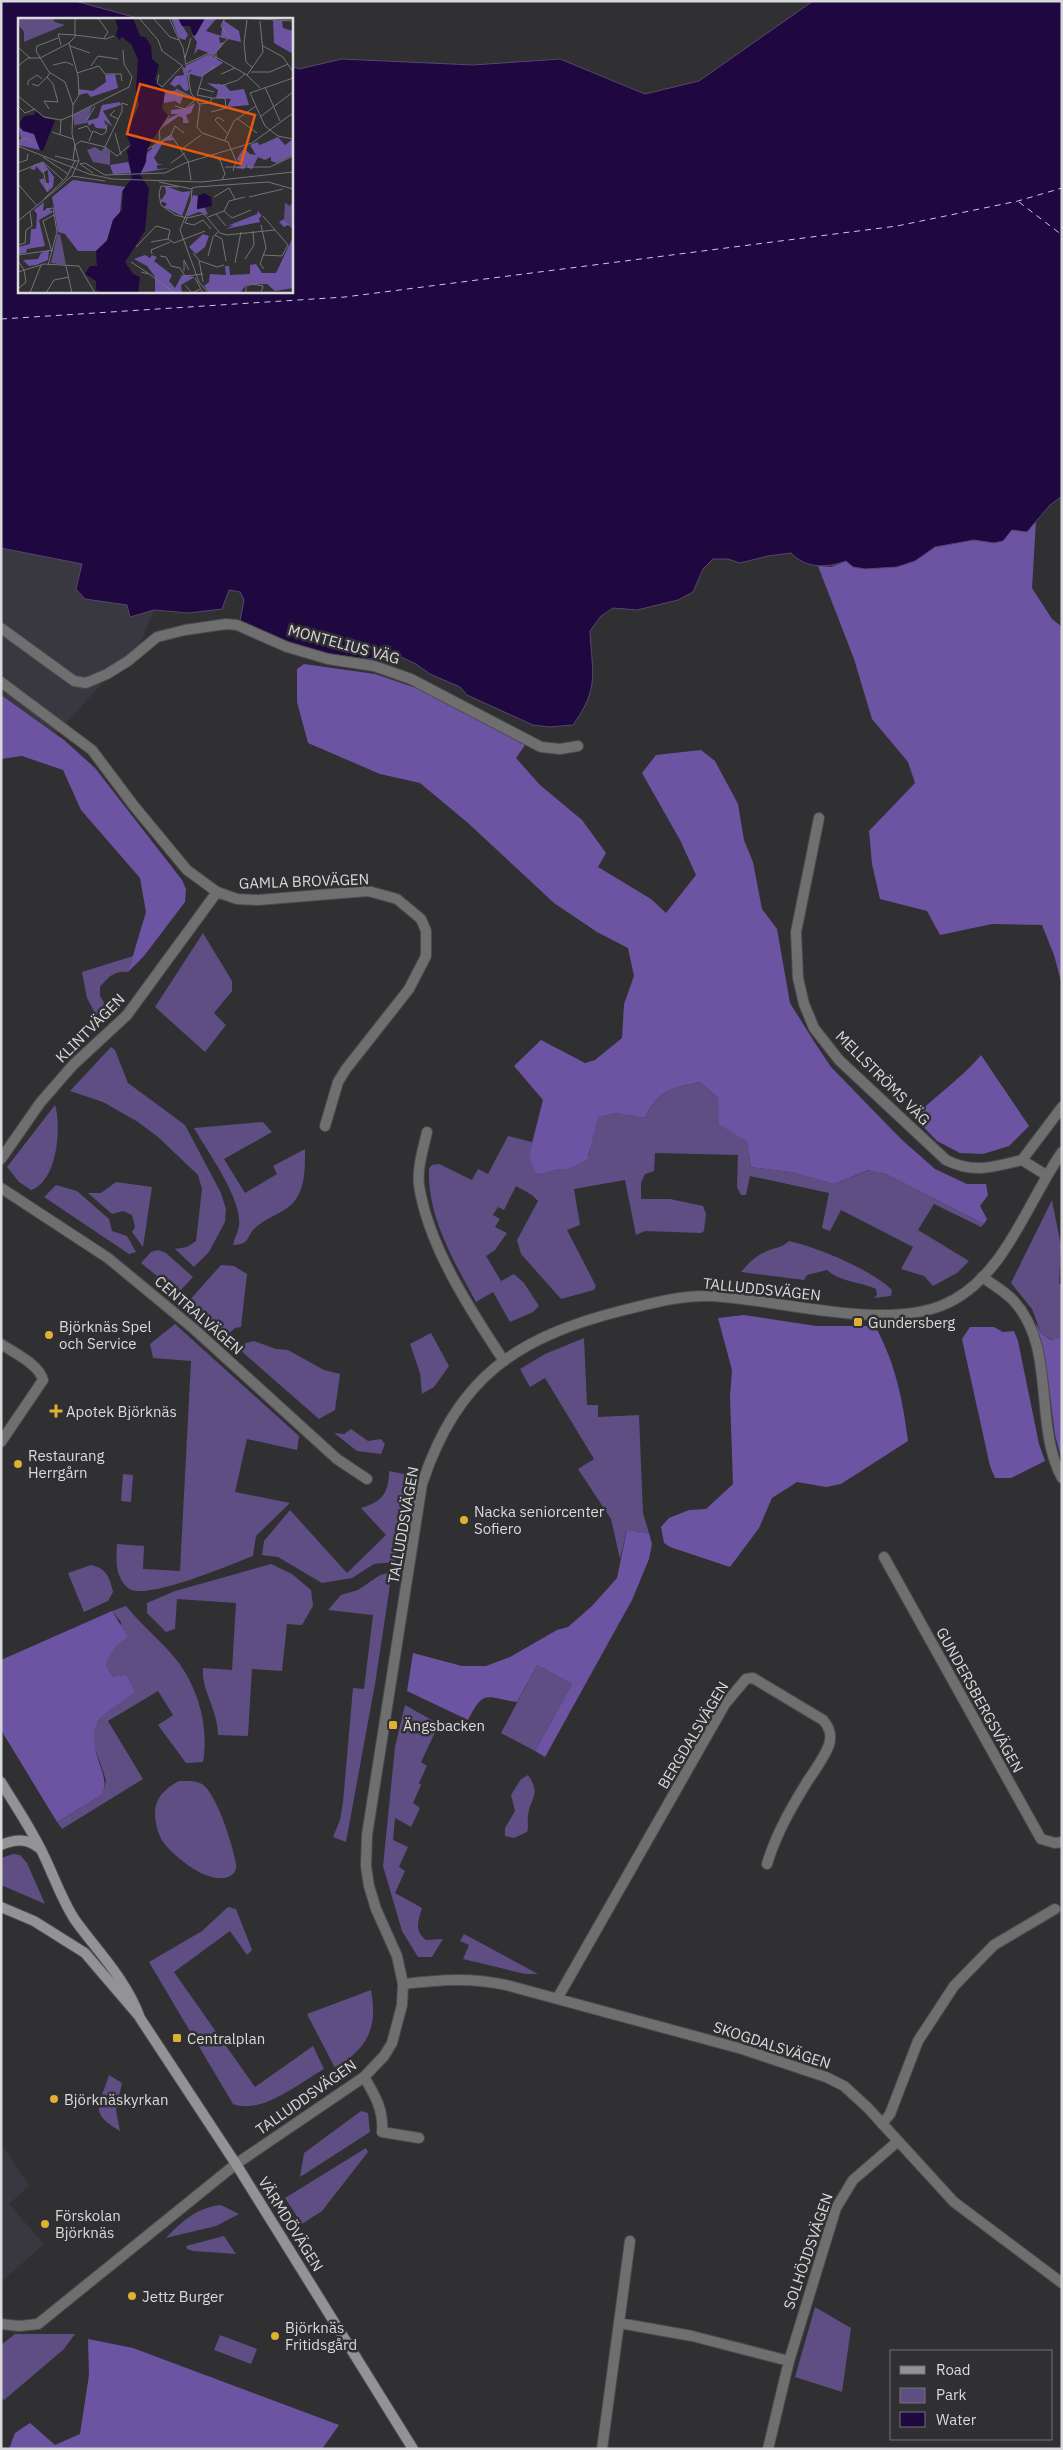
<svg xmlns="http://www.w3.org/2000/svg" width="1063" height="2450" font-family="'IBM Plex Sans',sans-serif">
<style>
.built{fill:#393740}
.green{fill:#5e4e83}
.forest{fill:#6d54a3}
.water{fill:#1f073f;stroke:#57466e}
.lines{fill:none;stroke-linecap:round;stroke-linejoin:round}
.ferry{stroke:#d0c5f1;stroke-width:1;stroke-dasharray:6 5;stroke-linecap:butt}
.minor-casing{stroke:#4b4a4d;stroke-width:12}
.tertiary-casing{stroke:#4b4a4d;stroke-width:12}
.secondary-casing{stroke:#4b4a4d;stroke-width:12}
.minor{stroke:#6f6f70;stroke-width:10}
.tertiary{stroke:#6f6f70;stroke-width:10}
.secondary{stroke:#939295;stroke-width:10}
.poi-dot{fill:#dfb034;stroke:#302f32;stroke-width:2}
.labels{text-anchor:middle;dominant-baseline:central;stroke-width:5;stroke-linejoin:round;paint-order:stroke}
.street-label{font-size:15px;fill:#dadadc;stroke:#302f32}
.poi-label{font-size:15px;fill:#dadadc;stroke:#302f32;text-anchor:start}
.inset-river{fill:none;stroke:#1f073f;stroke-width:2.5}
.inset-road{fill:none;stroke:#747376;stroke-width:1}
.view{fill:#e8590c;fill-opacity:0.15;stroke:#e8590c;stroke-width:2.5}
.inset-edge{fill:none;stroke:#dadadc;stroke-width:2.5}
</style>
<rect width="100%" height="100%" fill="#302f32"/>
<path class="built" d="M1 548 82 564 76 589 127 605 130 617 154 610 141 641 56 734 1 695Z
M4 2147 29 2186 9 2204 44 2244 1 2282V2155Z"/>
<path class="green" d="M203 933 232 981V991L214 1013 226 1025 205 1052 155 1007Z
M133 956 128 972C115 970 108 977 100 987V996L106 1006 96 1015 87 998 82 972Z
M111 1047 115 1050 128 1083 185 1125 221 1193 226 1209 225 1222 209 1252 194 1267 175 1249 187 1247 196 1241 202 1189 198 1175 158 1137 138 1122 103 1102 70 1091Z
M700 1082 718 1098 720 1124 747 1142 751 1167 791 1172 834 1184 870 1170 886 1174 984 1224 981 1227 934 1204 918 1230 969 1261 957 1273 933 1286 924 1276 901 1269 913 1247 841 1210 830 1231 822 1228 829 1193 750 1176 746 1195H741L737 1187 738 1155 655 1153 654 1171 645 1174 641 1183V1199H670L703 1206 706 1214 704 1231 701 1233 645 1231 636 1235 625 1180 574 1189 580 1225 567 1230 596 1286 594 1290 561 1299 521 1254 517 1240 538 1201 532 1195 516 1186 504 1210 498 1207 493 1215 500 1219 495 1227 507 1233 495 1250 486 1256 501 1281 514 1274 524 1283 539 1306 533 1312 510 1322 493 1292 476 1302C454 1261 427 1217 429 1168L432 1165 439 1164 472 1180 478 1169 488 1174 508 1136 532 1142 531 1147 537 1175 559 1169 565 1170 589 1155 591 1135 597 1117 616 1113 645 1118C658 1089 672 1088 700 1082Z
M55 1105C62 1127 57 1182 31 1190L19 1182 7 1167Z
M263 1122 272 1132 224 1159 245 1193 277 1174 273 1166 305 1149C305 1170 306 1196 286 1209 276 1215 264 1220 255 1228 245 1238 251 1244 233 1245 234 1239 238 1232 239 1226 243 1200 207 1151 194 1128Z
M116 1182 152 1187 143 1247 132 1232 135 1227 132 1215 123 1211 112 1214 88 1193H101Z
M56 1185 77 1191 109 1219 112 1231 127 1236 136 1252 129 1254 44 1197Z
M1052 1200 1061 1246 1059 1283 1062 1286V1337L1052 1340 1041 1333 1032 1309 1011 1283Z
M789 1241C817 1247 872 1270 892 1290L891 1296 874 1298 877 1295 876 1289C859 1281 842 1283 827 1270L807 1275 804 1280 741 1272C749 1263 755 1256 767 1251 776 1247 782 1248 789 1241Z
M158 1250 166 1253 193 1277 178 1293 141 1263 151 1252Z
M221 1265 234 1266 247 1274 241 1327 235 1328 226 1336 188 1302Z
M175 1324 299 1436 297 1450 247 1439 235 1492 290 1503 256 1536 253 1556C232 1564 144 1602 128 1588 115 1577 116 1560 117 1544L144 1546 143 1569 180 1571 191 1361 153 1358 150 1344Z
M431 1333 449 1366 434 1387 422 1394 420 1373 410 1344Z
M584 1338 587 1405H598V1417L639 1415 643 1513 649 1533 627 1530 620 1559 611 1519 578 1469 594 1459 545 1378 530 1387 520 1369 545 1354Z
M254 1341 276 1349 288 1350 324 1370 340 1374 335 1410 319 1419 240 1350 246 1343Z
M351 1429 368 1441 381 1439 385 1444 381 1454 357 1451 334 1433 344 1434Z
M389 1471 409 1475 395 1562 374 1564 352 1578 322 1583 278 1557 262 1555 264 1541 290 1510 347 1573 386 1535 361 1508C382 1502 389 1493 389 1471Z
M123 1474 133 1475 131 1502 121 1501Z
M271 1564 292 1574 311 1590 313 1606 302 1625 287 1624 282 1671 252 1669 248 1736 218 1735C218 1709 201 1691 203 1668L232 1670 236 1603 177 1599 175 1629 166 1632 147 1613V1603L175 1591Z
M91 1565C106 1568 110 1577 113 1592L108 1601 84 1612 68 1573Z
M392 1572 375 1684 346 1842 333 1837 340 1820 343 1802 353 1688 364 1689 373 1615 328 1610 341 1595 358 1590 380 1575Z
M126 1606C142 1626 164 1643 179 1663 199 1691 209 1728 203 1762L186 1763 158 1725 173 1715 158 1691 108 1721 143 1779 62 1829 57 1822 103 1794 106 1780 94 1745 93 1728 102 1716 113 1677 106 1665 109 1653 120 1641 121 1622 112 1611Z
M537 1665 572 1684 535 1751 501 1733Z
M405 1705 439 1724 421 1762 427 1766 419 1783 421 1785 413 1803 420 1808 411 1827 395 1818 393 1840 408 1847 399 1867 405 1871 395 1893 422 1908C418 1921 414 1931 426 1940L443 1939 432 1957H418L402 1931 383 1866 395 1747Z
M528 1775C542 1795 530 1797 528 1816 527 1821 529 1826 527 1832L514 1838 505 1836V1828L515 1811 511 1795 521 1779Z
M179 1781C187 1781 195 1780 202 1784 217 1794 233 1846 236 1864 237 1870 234 1874 230 1876 211 1887 174 1857 163 1842 158 1834 156 1825 155 1816 154 1799 165 1788 179 1781Z
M13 1854 20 1855 27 1863 45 1904 1 1885V1858Z
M228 1907 236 1909 252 1950 247 1955 230 1931 174 1972 255 2087 313 2046 324 2069C299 2083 262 2115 233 2104L149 1962 202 1931Z
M464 1934 538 1974H525L463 1959 469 1945 460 1941Z
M371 1990C378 2028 368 2048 335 2068L307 2014Z
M109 2075 122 2083 116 2110 120 2131C87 2112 100 2105 109 2075Z
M361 2111 368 2113 370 2132 300 2177 304 2153Z
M366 2148 368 2152 322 2211 302 2224 285 2198Z
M221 2205 239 2214 216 2226 166 2238C181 2222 198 2207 221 2205Z
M224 2236 236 2254 193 2251 187 2249 186 2246Z
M815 2307 851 2328 842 2392 795 2377Z
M15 2334H75L63 2350 4 2400 1 2398V2345Z
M220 2335 257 2349 251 2364 214 2350Z"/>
<path class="forest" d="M1036 521 1032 588 1052 619 1062 627V1018V985L1054 955 1042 925 992 924 940 935 927 911 880 899 872 864 869 831 915 783 908 762 872 719 854 659 818 566 831 567 847 561 853 567 915 561 935 547 974 540 994 543 1012 530 1027 532Z
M304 664 375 674 419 689 525 745 516 758 540 785 582 820 606 853 598 867 651 899 666 913 696 875 680 840 642 773 656 755 701 750 715 761 738 804 744 840 753 862 762 909 777 929 790 1003 815 1043 831 1067 901 1139 935 1169 967 1184H986L988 1195 980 1206 987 1219 984 1224 886 1174 869 1170 834 1184 791 1172 751 1167 747 1142 719 1124 718 1098 700 1082C672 1088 658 1089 645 1118L616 1113 598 1117 587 1160 565 1170 559 1169 537 1175 530 1160 531 1147 543 1100 514 1066 541 1040 585 1063 595 1060 622 1038 624 1004 634 976 628 948 597 932 554 903 468 823 420 783 380 774 308 743 297 702V669Z
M1 695 64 740 95 768 182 880 186 889 185 902 144 956 128 972 146 912 140 878 81 810 63 770 22 756 1 759Z
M981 1055 1029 1126 1009 1146 983 1154 960 1153 937 1141 914 1117C936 1095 961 1079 981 1055Z
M744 1315 816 1326H875C895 1362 903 1400 908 1441L841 1484 826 1487 797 1482 772 1498 759 1528 730 1567 670 1547 664 1543 661 1527 669 1518 689 1510 706 1509 733 1484 730 1397 732 1370 718 1318Z
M1036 1323 1041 1333 1051 1340 1062 1337V1461L1055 1435 1049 1387Z
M970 1327H994L1003 1332 1014 1331 1018 1341 1039 1444 1045 1461 1011 1478H995L990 1466 962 1339Z
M627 1530 649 1533 652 1544 649 1559 632 1600 545 1757 535 1751 572 1684 537 1665 517 1702C485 1697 484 1689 468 1720L407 1691 413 1653 462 1666H486L510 1657 557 1630 568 1627 592 1606 617 1578Z
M112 1611 128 1637C116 1644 110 1651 106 1665L113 1677 126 1675 135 1692C101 1717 84 1718 100 1765 104 1777 106 1782 103 1794L57 1822 1 1730V1660Z
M88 2339 133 2348 339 2425 322 2449H9L15 2433 30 2423 55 2445 80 2434 89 2375Z"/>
<path class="water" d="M1 1H75L141 19H19V291H291V66L299 69 342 59 473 65 560 59 645 94 699 81 813 1H1062V496L1050 505 1027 532 1012 530 1003 541 994 543 974 540 935 547 915 561 897 567 865 569 853 567 846 561C827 568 806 569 791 553L768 556 740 563 728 559H713L703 569 693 592 678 600 637 610 613 608 601 616 590 631C592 674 600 687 573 725L549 727 533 725 467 695 460 687 430 674 416 664 401 657 366 659 323 653 295 646 240 621 244 600 240 592 229 590 222 609 189 613 154 610 130 617 127 605 85 599 76 589 82 564 1 548Z"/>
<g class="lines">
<path class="ferry" d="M1019 202 1062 235
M1 319 345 297 897 226 1018 201 1062 188"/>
<defs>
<path id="minor" d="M1 628 74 681 86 683 107 674 128 661 157 637 185 630 226 624 237 625 287 647 328 659 374 666 411 679 541 747 560 749 578 746
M1 682 92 750 134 806 187 870 217 892 237 899 258 900 368 891 397 899 421 919 426 931V956L409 989 346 1069 338 1082 325 1126
M819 818 796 932 798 978 804 1004 814 1028 839 1060 946 1160C974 1174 993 1167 1022 1160L1046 1175
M427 1132C423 1149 417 1169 419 1185 428 1246 471 1311 504 1361
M1 1159 40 1103 73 1065 127 1015 217 892
M1022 1160 1062 1107
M1 1188 108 1258 194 1329 337 1459 367 1479
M982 1277C992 1284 1004 1291 1013 1300 1057 1347 1033 1424 1062 1478
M1 1344C14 1353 39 1364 43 1380L1 1442
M884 1557 1041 1839 1055 1843 1062 1842
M403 1984C440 1980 469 1977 506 1985L742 2049 826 2077 844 2086 868 2108 954 2202 1062 2283
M557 1999 725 1704 746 1679 753 1678 823 1720C830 1728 832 1735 829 1745 824 1758 815 1770 807 1782 791 1808 776 1834 767 1864
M364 2077C375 2095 384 2111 382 2132L419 2138
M882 2124 890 2114 918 2041 954 1986 994 1945 1055 1909
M619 2323 692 2336 789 2361
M1 2324 19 2326 38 2324 236 2164
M602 2449 630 2241
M768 2449 789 2361 836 2208 853 2180 897 2142"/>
<path id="tertiary" d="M236 2164 364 2077 384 2056 392 2043 402 2005 403 1984 397 1956 376 1909 369 1886 366 1866 367 1835 422 1484C458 1376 517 1337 624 1310 653 1303 681 1295 711 1296 777 1299 881 1331 943 1305 1004 1280 1027 1202 1062 1152"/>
<path id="secondary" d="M1 1782C16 1807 33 1831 45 1858 55 1879 62 1900 75 1920 98 1952 126 1979 140 2018L236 2164 413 2449
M1 1845C15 1839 27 1838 39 1848
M1 1907 34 1921 85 1953 138 2015"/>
</defs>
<use href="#minor" class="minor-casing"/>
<use href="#tertiary" class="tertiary-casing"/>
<use href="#secondary" class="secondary-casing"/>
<use href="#minor" class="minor"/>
<use href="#tertiary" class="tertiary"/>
<use href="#secondary" class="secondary"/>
</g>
<g class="poi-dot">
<rect x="853" y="1317" width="10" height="10" rx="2.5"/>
<circle cx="49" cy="1335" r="5"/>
<path d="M53.5 1403.5h5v5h5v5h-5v5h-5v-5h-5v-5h5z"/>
<circle cx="18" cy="1464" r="5"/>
<circle cx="464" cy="1520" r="5"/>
<rect x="388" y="1720" width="10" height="10" rx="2.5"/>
<rect x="172" y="2033" width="10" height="10" rx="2.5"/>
<circle cx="54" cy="2099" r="5"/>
<circle cx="45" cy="2224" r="5"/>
<circle cx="132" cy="2296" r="5"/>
<circle cx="275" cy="2336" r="5"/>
</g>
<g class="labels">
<g class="street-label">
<text transform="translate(344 644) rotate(15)">MONTELIUS VÄG</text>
<text transform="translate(304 881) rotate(-2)">GAMLA BROVÄGEN</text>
<text transform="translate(90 1028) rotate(-45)">KLINTVÄGEN</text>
<text transform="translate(883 1078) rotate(45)">MELLSTRÖMS VÄG</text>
<text transform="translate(762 1289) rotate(6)">TALLUDDSVÄGEN</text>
<text transform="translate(199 1315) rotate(41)">CENTRALVÄGEN</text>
<text transform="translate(403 1525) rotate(-80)">TALLUDDSVÄGEN</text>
<text transform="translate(980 1700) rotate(61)">GUNDERSBERGSVÄGEN</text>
<text transform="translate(693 1735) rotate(-59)">BERGDALSVÄGEN</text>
<text transform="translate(772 2045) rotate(18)">SKOGDALSVÄGEN</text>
<text transform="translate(306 2097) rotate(-35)">TALLUDDSVÄGEN</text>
<text transform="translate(291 2224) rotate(58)">VÄRMDÖVÄGEN</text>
<text transform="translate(808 2251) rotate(-71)">SOLHÖJDSVÄGEN</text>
</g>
<g class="poi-label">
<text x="868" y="1322">Gundersberg</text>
<text x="59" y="1326">Björknäs Spel<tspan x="59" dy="17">och Service</tspan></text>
<text x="66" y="1411">Apotek Björknäs</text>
<text x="28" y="1455">Restaurang<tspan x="28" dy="17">Herrgårn</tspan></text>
<text x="474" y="1511">Nacka seniorcenter<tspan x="474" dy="17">Sofiero</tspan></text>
<text x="403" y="1725">Ängsbacken</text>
<text x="187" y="2038">Centralplan</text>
<text x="64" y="2099">Björknäskyrkan</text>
<text x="55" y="2215">Förskolan<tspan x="55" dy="17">Björknäs</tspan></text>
<text x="142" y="2296">Jettz Burger</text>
<text x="285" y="2327">Björknäs<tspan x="285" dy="17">Fritidsgård</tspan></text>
</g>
</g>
<g transform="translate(18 18)">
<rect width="275" height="275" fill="#302f32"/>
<path d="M0 0H34L37 4 47 7 6 24V14L0 6ZM74 88 69 105 57 107V111L55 97ZM77 129 83 133 87 129 92 134V147L75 144 69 132ZM267 184 271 188 275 184V210L266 201ZM42 216 46 236 48 247 33 245 39 217Z" fill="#5e4e83"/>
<path d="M153 0H160L170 17 167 22 161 20ZM187 0 198 1 188 13 203 18 205 2 221 13 223 24 201 19 202 25 207 24 196 37 180 31 176 37 179 24 174 17H178ZM255 2 264 3 265 10 275 13V36L256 25ZM191 36 205 45 183 59 172 56 171 63 170 55 175 51 169 54V47ZM164 49 168 50 171 72 167 73 161 66 157 69 152 66 158 58 166 57ZM97 56 100 70 73 79 69 75 61 77 60 71 75 73 88 64 87 57ZM189 65 207 67 212 73 226 71 231 87 209 89 213 81 198 80 200 72ZM159 72 172 79H165L162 86 157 83 146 85V74ZM102 84 103 87 85 93 95 109 86 102 89 111 78 110 75 105 71 108 69 103 80 100 84 87ZM177 85 173 95 168 97 171 105H165V100L161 98 144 110 150 101 160 96H153V92L169 90ZM3 103 1 110 16 116 22 132 0 127 3 121 0 106ZM152 118 156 122 146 123 136 140 140 146 146 147H139V151L153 150 122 155 129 135 140 125ZM260 119 267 127 275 121V137L259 145 253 143V139L247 142 240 139 234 151 230 150 229 147 226 151 217 150 224 147 219 141 226 130 232 136 238 137 232 127 239 124 242 127ZM110 144 114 155 95 156 92 147ZM26 145 36 159 35 169 29 174 21 162 26 160 27 165H31L30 152 24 155 18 148 17 152 12 151 17 146ZM55 162 108 169 104 173 102 194 95 202 89 222 78 233H60L47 216 40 214 34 179ZM147 168 164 174 173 173 164 198 146 189 149 186 146 184H142L148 175ZM175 177 180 178 179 191 187 190 190 197 181 194 168 199ZM26 184 25 193 30 190 35 194 21 202 27 228 9 231 8 235 0 236V229L12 226 13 211H18L19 196 16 192ZM240 193 244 198 241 200 242 204 208 211 216 207 209 208 239 196ZM266 201 275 210V270L257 273 249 266 228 267 222 275 190 274 186 268 191 264 192 256 208 257 207 248H211L212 257 232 256V247L238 246 244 255H258L275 219 274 210 270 207 266 209 261 204ZM185 216 191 218 187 229 178 236 171 229ZM31 232 30 242 18 247 11 248 5 242 20 241 23 235ZM127 237 132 240 134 237 139 239 136 243 154 257 151 263 157 270 164 257 177 259 163 267 164 275H137V259L129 248 116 241Z" fill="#6d54a3"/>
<path d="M97 0H115L122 18 128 20 133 28 134 41 141 47 137 61 147 75 144 90 150 98 129 131 128 144 122 157 131 170 127 213 107 244 115 256 122 259 120 275H84L78 272V263L67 256 72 248H79L78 233 89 223 95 202 104 192 105 172 114 160 109 133 113 127 108 116 121 87 118 73 120 41 113 26 104 19 101 22 98 17 100 10ZM160 0H187L176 19 172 8H164ZM18 93 26 100 37 102 25 133 22 132 16 116 5 113 1 106 6 98 16 97ZM186 175 193 179 194 188 179 191 180 178Z" fill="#1f073f"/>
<path class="inset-river" d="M106 0 130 53 131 77 119 155M131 61 138 66 132 70M113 275 104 246 118 163"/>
<path class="inset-road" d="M57 0V19L51 25 60 58 61 77 55 87 54 116 61 143M80 0 90 14 86 20M121 0 140 22 144 33 165 48M135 0 152 19 161 22M151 0 165 30 173 75 182 87 179 109 184 115 210 124 218 143 215 153M223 0 275 3M229 2 226 25 228 44 235 50M57 17 88 21 96 18M40 20 19 28 18 33 31 54 47 64 55 87M43 27 40 16 57 17M52 28 72 35M245 28 265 39 275 54M0 29 12 40M167 40 173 20M198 41V34L211 19 203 8 207 0M168 46 191 35 229 57 242 70M35 47 48 44 55 47M0 48 10 40H22L51 25M73 48 80 38 100 41M233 54H252L270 46M59 55 81 48 87 56H103L104 63M203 56 217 50M141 57 139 65 144 69 164 48M229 57 245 34 242 3M275 60 232 75 247 108 260 118 275 121M14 66 20 68 29 59M200 66 203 68 220 62 227 56M10 67V63L19 57 24 61M247 69 262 103M181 70 196 74M158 71 174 79M179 77 185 57 197 48M179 77 194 80M0 78 26 99 43 102 55 97 111 69 114 59 106 46 105 32M181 86 192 85 194 80H207L208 90 193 94M0 88 7 95 17 91M157 88 167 91 177 82M31 91 26 83 40 84 35 66 29 59 32 55M97 92 92 97 100 101M242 99 275 74M220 101 239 115M69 102 77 88M206 103 200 99 197 102 209 115M60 111 69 108 73 114M34 114 55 121M97 115 103 137M42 117 43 102M153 117 170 143M207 122 216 103 238 88M0 123 9 120 14 125M71 123 75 113 84 117 88 114 89 106M0 128 71 156 94 161 184 164 275 154M87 129 104 93V85L110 87M134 130 142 121 141 113 151 98M130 131 153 117 157 108 166 115M164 131 183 117M37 138 58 143M25 139 50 156M198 140 202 142 207 156 204 162M55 142 57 127 63 123 87 129 99 138 111 128M170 143 173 162M23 144 30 174M0 145 9 142 10 136M153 145 167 135M62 146 67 145 87 157 147 155 167 145 234 125 275 95M62 146 75 155M207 149H252L275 138M0 154 25 144 46 163M54 158 87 163M141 164 174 171M0 166 19 188M160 169 143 168 141 176 143 187 157 197 169 200 186 196 202 215 209 217 257 212M178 169 174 170 173 184 162 212 181 264 190 275M178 169 250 164 275 171M196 179 211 170 217 181M231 179 265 171M28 191 35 190 39 214 30 247M206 193 214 200 233 192M206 193 211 183 227 179M198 196 208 208M190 199 206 193M169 200 167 205 176 207 185 202 193 211M0 203 39 171 50 161 54 158 61 143H57L48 160 26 181M243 207 248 230 242 246 246 251M197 217 204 221 208 243M133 224 150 221M0 227 7 225 8 212 14 208 12 194M118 229 138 208 152 212 150 221 156 225 187 213M33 231 25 203 36 197M175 235 181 242 185 264M134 236 133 232 152 224M0 237 35 232M245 237 264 238 270 227 245 198M142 238 148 239 153 248 162 250 167 258 185 256M190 238 195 219 201 213M227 241 236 227 235 213M0 243 6 252 8 264 0 271M182 243 199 249 206 247M113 244 130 255M217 245 223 214M48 248 54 275M166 253V242L171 252M0 254 26 246 61 248 77 275M123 254 131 256 157 275M177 260 185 275M167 267 174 275 182 271M12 275 23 247M28 275 36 262 51 259M228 275V268L235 266 245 268 243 275"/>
<path class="view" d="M122 66 237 97 223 146 109 116Z"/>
<rect width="275" height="275" class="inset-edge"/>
</g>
<rect width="1063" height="2450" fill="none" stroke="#dadadc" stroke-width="5"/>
<rect x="890" y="2350" width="162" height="90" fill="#302f32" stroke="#747376"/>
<rect x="900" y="2366" width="25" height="8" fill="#939295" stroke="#747376"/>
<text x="936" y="2375" font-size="15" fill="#dadadc">Road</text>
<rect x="900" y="2388" width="25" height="15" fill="#5e4e83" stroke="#747376"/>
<text x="936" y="2400" font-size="15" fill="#dadadc">Park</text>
<rect x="900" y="2412" width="25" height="15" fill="#1f073f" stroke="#747376"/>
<text x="936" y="2425" font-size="15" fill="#dadadc">Water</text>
</svg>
